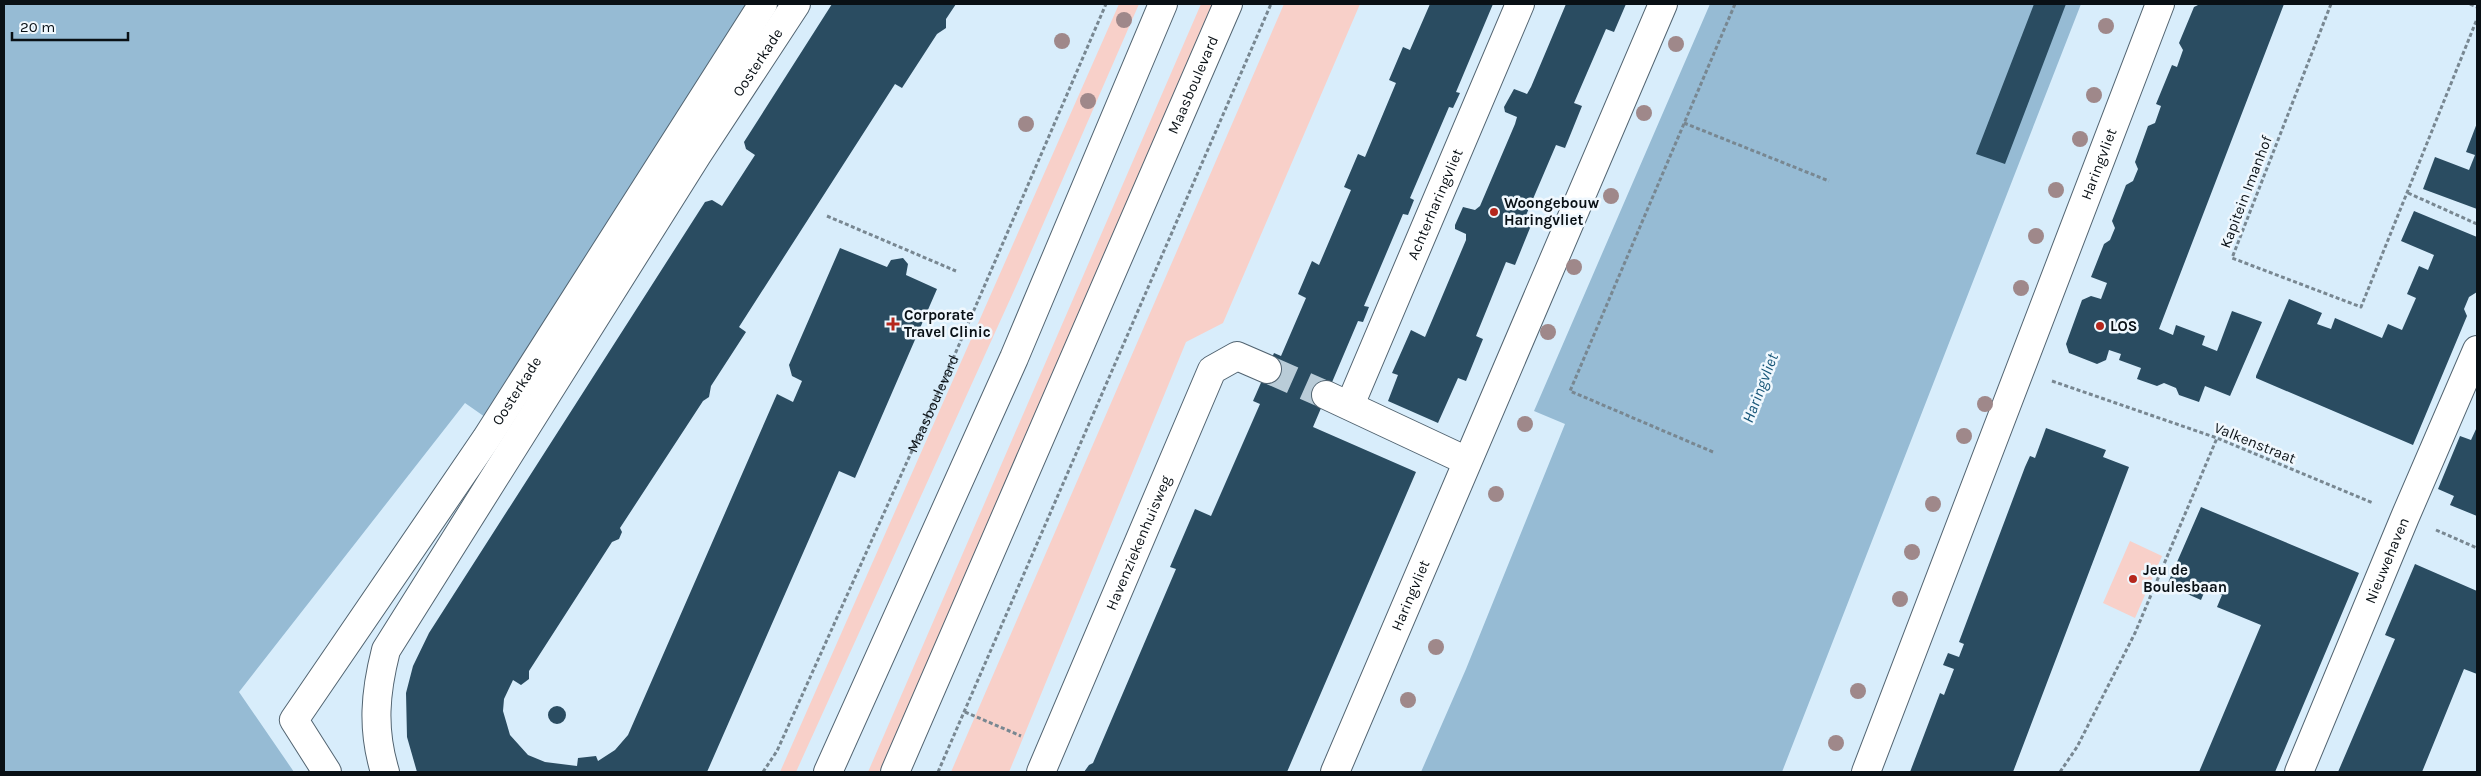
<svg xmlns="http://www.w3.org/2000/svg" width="2481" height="776" font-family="Karla,sans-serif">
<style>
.green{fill:#f8d0c9}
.water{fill:#96bbd4}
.building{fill:#2a4c61}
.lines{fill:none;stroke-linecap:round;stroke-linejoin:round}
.minor-tunnel{stroke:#b9ccd8;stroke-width:28;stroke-dasharray:28 14;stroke-linecap:butt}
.minor-casing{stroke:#526471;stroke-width:30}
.major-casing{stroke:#526471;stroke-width:30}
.path{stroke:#788791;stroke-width:3;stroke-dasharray:4 2.5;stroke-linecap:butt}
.minor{stroke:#fff;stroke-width:28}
.major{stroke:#fff;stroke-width:28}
.tree{fill:#9f888a}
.poi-dot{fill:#b5271d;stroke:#f0f8fe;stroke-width:2}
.labels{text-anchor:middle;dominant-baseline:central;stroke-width:5;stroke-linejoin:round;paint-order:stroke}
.street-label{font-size:15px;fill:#091015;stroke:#f0f8fe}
.poi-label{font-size:15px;font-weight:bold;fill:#091015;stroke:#f0f8fe;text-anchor:start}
.water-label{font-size:16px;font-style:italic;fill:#175678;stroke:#f0f8fe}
</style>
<rect width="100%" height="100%" fill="#d8edfb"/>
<path class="green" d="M1119 4H1139L1017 284 796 772H780Z
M1201 4H1213L884 762 879 772H868Z
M1284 4H1360L1223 323 1186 342 1009 772H951Z
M2130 541 2162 556 2135 618 2103 603Z"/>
<path class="water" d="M4 4H746L485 417 465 403 239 692 294 772H4Z
M1710 4H2081L1782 772H1421L1466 669 1565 424 1534 411Z"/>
<path class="building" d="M832 4H956L946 19V28L937 34 902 88 895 84 739 327 746 332 711 386 709 397 703 401 620 528 622 532 619 539 612 542 529 671V679L521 685 513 680 504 699 503 711 510 735 528 755 545 762 577 766 578 758 596 756 598 761 615 750 628 735 777 394 793 402 802 381 792 376 789 365 840 248 887 267 891 260 903 258 908 264 906 275 937 289 855 478 839 471 707 772H417L407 737 406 693 413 666 429 633 705 202 712 200 722 206 755 155 746 149 744 142Z
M1430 4H1493L1456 92 1460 93 1453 108 1449 107 1410 198 1414 200 1408 215 1403 214 1364 306 1369 307 1363 322 1358 321 1313 427 1416 472 1287 772H1084L1089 765 1093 763 1176 569 1170 567 1195 509 1211 516 1260 404 1253 401 1274 353 1281 356 1306 298 1298 294 1312 261 1319 265 1351 190 1344 187 1358 154 1365 157 1396 83 1389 80 1403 47 1410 50Z
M1566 4H1626L1614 32 1606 29 1574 103 1582 106 1565 148 1556 145 1524 220 1532 223 1515 265 1506 262 1476 336 1483 339 1466 381 1458 378 1438 423 1388 401 1398 375 1392 373 1411 330 1425 337 1466 240V234L1455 229V225L1463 207 1475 210 1480 206 1515 124 1517 117 1505 112 1504 107 1514 89 1527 94 1531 87Z
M2034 4H2066L2005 164 1976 154Z
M2200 4H2284L2159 329 2173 335 2176 325 2205 336 2202 345 2217 351 2232 311 2262 322 2230 396 2205 386 2199 402 2179 395 2176 388 2164 383 2157 386 2137 379 2141 368 2119 360 2121 354 2109 350 2106 360 2097 364 2069 353 2066 344 2082 300 2091 296 2101 299 2107 283 2091 277 2104 244 2110 240 2115 228 2112 221 2126 185 2133 181 2138 169 2135 162 2148 126 2155 123 2161 106 2156 104 2172 65 2177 67 2183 50 2179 43 2194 7Z
M2477 123V209L2423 189 2435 157 2469 170 2475 155 2466 152Z
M2414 211 2477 237V292L2469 297 2464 309 2467 316 2413 445 2256 378V376L2289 299 2322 313 2317 324 2331 329 2335 318 2382 338 2388 324 2402 330 2416 298 2407 294 2419 266 2428 270 2434 255 2401 241Z
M2477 427V516L2450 505 2454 496 2438 489 2460 436 2471 440Z
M2046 428 2106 450 2103 457 2129 467 2013 772H1910L1940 693 1944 695 1954 669 1943 665 1948 653 1959 657 1964 644 1959 642 2025 467 2030 456 2035 458Z
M2201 507 2359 573 2275 772H2199L2261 625 2217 607 2222 595 2206 588 2201 600 2167 585Z
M2415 564 2477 591V674L2464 669 2422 772H2338L2395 639 2385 635Z
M548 715a9 9 0 1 1 18 0a9 9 0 1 1-18 0Z"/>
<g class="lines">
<path class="minor-tunnel" d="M1267 369 1326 395"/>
<defs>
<g id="minor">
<path d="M1326 395 1467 461"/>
<path id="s2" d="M1350 405 1520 4"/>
<path id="s3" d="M327 772 294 720 486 439 763 4"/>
<path id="s4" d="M385 772C372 729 375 693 386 650L697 155 796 4"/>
<path id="s5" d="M1041 772 1212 370 1237 356 1267 369"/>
<path id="s6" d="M1335 772 1663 4"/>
<path id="s7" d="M1866 772 2160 4"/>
<path id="s8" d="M2299 772 2405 517 2477 350"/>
</g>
<g id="major">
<path d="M828 772 1014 358 1163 4"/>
<path id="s9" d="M895 772 1228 4"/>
</g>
</defs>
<use href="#minor" class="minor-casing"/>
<use href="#major" class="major-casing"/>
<g class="path">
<path d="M2331 4 2232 258 2361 307 2477 19"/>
<path d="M2470 4 2477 7"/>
<path d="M1684 123 1829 181"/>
<path d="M2408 193 2477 224"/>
<path d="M827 216 956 271"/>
<path d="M2052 381 2217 438 2373 503"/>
<path d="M1713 452 1570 391 1735 4"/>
<path d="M2436 530 2477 548"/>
<path d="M965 712 1021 736"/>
<path id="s1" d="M763 772 777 751 946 375 1106 4"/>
<path d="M938 772 1271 4"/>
<path d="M2060 772 2077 747 2135 633 2217 438"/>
</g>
<use href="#minor" class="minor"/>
<use href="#major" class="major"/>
</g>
<g class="tree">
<circle cx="1124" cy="20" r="8"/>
<circle cx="2106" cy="26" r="8"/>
<circle cx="1062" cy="41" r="8"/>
<circle cx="1676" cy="44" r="8"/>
<circle cx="2094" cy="95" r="8"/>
<circle cx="1088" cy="101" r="8"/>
<circle cx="1644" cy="113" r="8"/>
<circle cx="1026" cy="124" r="8"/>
<circle cx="2080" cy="139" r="8"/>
<circle cx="2056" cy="190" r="8"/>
<circle cx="1611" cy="196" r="8"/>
<circle cx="2036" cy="236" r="8"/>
<circle cx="1574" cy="267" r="8"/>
<circle cx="2021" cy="288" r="8"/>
<circle cx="1548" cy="332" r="8"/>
<circle cx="1985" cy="404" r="8"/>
<circle cx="1525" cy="424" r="8"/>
<circle cx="1964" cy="436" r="8"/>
<circle cx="1496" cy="494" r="8"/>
<circle cx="1933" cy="504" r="8"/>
<circle cx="1912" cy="552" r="8"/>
<circle cx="1900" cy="599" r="8"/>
<circle cx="1436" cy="647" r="8"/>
<circle cx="1858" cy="691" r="8"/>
<circle cx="1408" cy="700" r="8"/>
<circle cx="1836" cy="743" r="8"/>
</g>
<g class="poi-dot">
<circle cx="1494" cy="212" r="5"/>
<path d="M890.5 316.5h5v5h5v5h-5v5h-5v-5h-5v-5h5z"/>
<circle cx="2100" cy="326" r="5"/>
<circle cx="2133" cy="579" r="5"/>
</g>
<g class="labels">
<g class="street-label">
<text stroke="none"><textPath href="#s4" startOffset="819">Oosterkade</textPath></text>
<text stroke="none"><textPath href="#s9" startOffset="749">Maasboulevard</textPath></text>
<text stroke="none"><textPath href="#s7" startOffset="651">Haringvliet</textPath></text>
<text transform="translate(2246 192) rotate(-69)">Kapitein Imanhof</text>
<text stroke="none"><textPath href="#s2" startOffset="218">Achterharingvliet</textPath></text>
<text stroke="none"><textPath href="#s3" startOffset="459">Oosterkade</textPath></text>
<text stroke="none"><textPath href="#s1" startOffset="406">Maasboulevard</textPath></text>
<text transform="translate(2255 443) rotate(22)">Valkenstraat</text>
<text stroke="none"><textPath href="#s5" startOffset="249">Havenziekenhuisweg</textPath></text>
<text stroke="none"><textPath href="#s8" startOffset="229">Nieuwehaven</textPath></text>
<text stroke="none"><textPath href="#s6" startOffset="192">Haringvliet</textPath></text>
</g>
<g class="poi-label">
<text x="1504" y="203">Woongebouw<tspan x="1504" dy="17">Haringvliet</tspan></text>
<text x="904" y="315">Corporate<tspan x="904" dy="17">Travel Clinic</tspan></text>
<text x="2110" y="326">LOS</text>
<text x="2143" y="570">Jeu de<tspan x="2143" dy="17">Boulesbaan</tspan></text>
</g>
<g class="water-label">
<text transform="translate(1760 388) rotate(-69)">Haringvliet</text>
</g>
</g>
<rect width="2481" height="776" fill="none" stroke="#091015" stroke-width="10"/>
<path d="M12 32v8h116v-8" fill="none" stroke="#091015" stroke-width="2.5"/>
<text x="20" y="32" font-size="15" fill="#091015" stroke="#f0f8fe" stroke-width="4" paint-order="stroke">20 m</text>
</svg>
